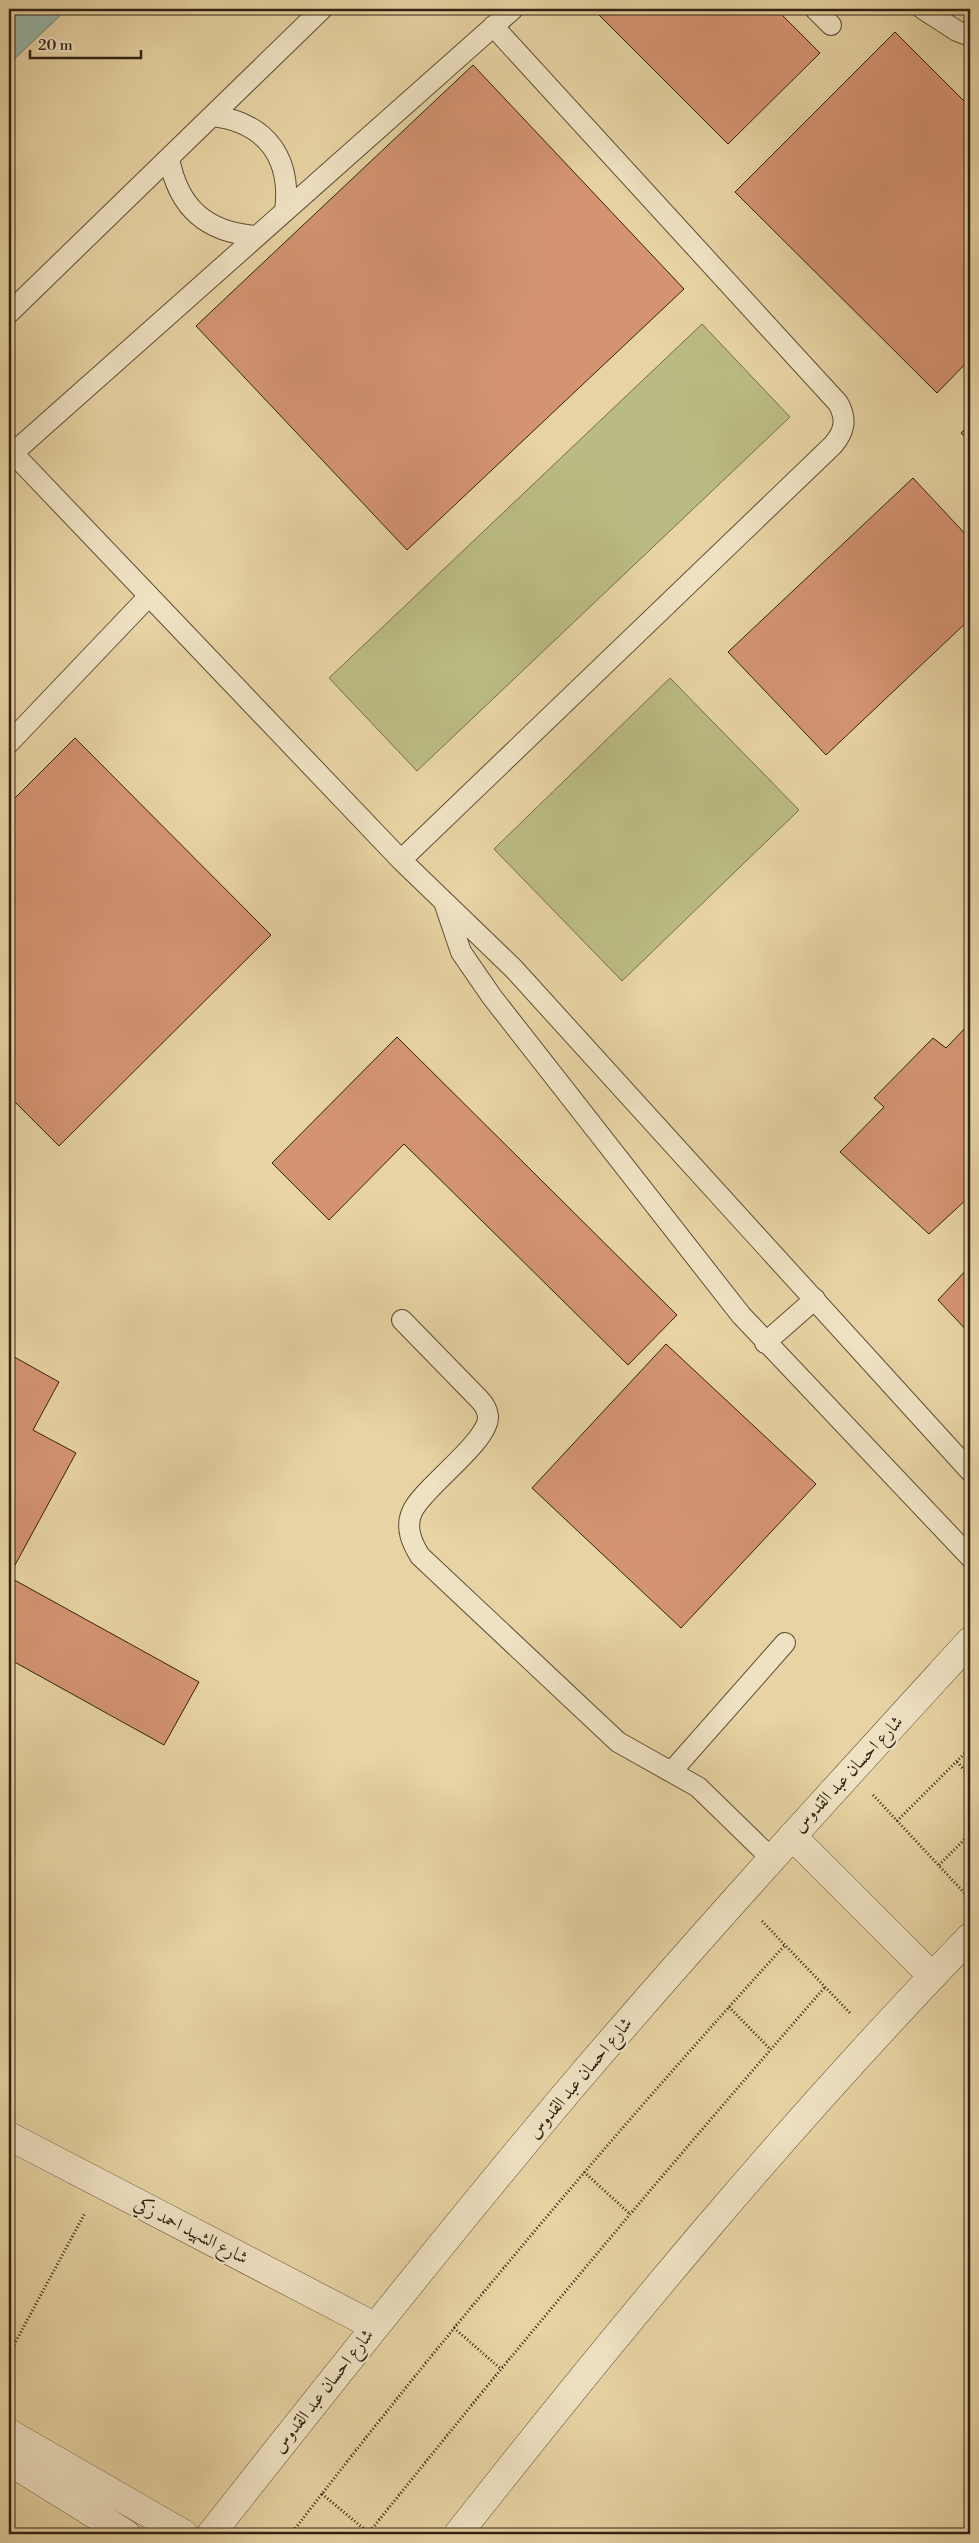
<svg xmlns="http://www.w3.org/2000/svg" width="979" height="2543" font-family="'Libre Bodoni',Amiri,serif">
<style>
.green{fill:#babb82;stroke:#756e4a}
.water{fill:#97b7a8;stroke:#6e7b6c}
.building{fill:#d49472;stroke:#302213}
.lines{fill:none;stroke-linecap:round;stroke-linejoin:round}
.service-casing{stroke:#5e4e37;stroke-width:22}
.minor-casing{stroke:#5e4e37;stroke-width:29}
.tertiary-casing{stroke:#5e4e37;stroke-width:29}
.path{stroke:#302213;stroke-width:3;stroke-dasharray:1 2.5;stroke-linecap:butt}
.service{stroke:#efe2c3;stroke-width:20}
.minor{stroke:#efe2c3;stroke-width:28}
.tertiary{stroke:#efe2c3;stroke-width:28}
.labels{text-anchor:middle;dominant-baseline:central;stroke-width:4.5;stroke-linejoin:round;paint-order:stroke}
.street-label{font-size:18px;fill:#302213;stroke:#efe2c3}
</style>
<rect width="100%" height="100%" fill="#e7d3a3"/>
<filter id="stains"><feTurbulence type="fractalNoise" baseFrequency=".004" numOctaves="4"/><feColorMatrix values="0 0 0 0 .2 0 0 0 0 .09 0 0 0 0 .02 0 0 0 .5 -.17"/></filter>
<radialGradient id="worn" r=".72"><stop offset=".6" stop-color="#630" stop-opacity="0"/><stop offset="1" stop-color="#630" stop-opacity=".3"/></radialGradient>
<path class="green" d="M702 324 790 417 417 771 329 678Z
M670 678 799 810 622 981 494 849Z"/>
<path class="water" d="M9 9H67L9 64Z"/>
<path class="building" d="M593 9H776L820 53 728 144Z
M895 32 970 107V359L937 393 735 192Z
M473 65 684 289 407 550 196 326Z
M970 424V442L961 433Z
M913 478 970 539V619L826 755 728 652Z
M75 738 271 935 59 1146 9 1096V804Z
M970 1023V1196L929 1234 840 1152 884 1107 874 1098 933 1038 946 1048Z
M397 1037 677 1315 628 1365 404 1144 329 1220 272 1163Z
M970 1266V1334L938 1300Z
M666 1344 816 1484 681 1628 532 1488Z
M9 1354 59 1382 33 1430 76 1453 9 1576Z
M9 1577 199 1682 164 1745 9 1659Z"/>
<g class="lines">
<defs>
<path id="service" d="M815 9 831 25
M923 9 957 31 970 36
M212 116C266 122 292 158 285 211
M169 158C178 207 206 233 257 236
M9 313 322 9
M9 449 401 860 513 968 970 1471
M13 453 513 9
M9 743 149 596
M401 860 833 445C845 431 847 419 838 403L493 26
M445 905 461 952 492 997 741 1315 970 1557
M402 1320 479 1399C484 1404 487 1409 488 1416 490 1441 422 1488 412 1512 405 1528 412 1543 420 1556L618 1742 698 1787 771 1858
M765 1343 815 1299
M672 1771 785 1643"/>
<path id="minor" d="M9 2433 184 2534
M9 2461 126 2534"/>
<path id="tertiary" d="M792 1836 932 1976
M9 2136 374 2326
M211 2534C329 2384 447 2235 570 2089 700 1936 835 1789 970 1641
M458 2534C620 2328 788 2125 970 1937"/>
</defs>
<use href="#service" class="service-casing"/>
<use href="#minor" class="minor-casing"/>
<use href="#tertiary" class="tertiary-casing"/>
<path class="path" d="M957 1762 970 1776
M873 1795 970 1899
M897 1821 970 1748
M939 1865 970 1834
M762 1921 851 2014
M729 2007 770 2049
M584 2172 630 2214
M454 2328 501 2369
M9 2354 85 2213
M322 2494 369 2533
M291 2534C447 2331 612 2135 785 1945
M368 2534C516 2348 669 2166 825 1987"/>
<use href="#service" class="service"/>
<use href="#minor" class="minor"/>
<use href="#tertiary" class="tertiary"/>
</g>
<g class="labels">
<g class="street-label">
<text transform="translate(848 1774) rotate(-47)">شارع احسان عبد القدوس</text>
<text transform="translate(580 2078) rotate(-50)">شارع احسان عبد القدوس</text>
<text transform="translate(191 2231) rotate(27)">شارع الشهيد احمد زكي</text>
<text transform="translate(323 2391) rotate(-52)">شارع احسان عبد القدوس</text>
</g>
</g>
<rect width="979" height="2543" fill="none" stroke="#e7d3a3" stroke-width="30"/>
<rect x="10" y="10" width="959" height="2523" fill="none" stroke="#302213" stroke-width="2.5"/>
<rect x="15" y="15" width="949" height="2513" fill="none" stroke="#302213"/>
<path d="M30 50v8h111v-8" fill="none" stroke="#302213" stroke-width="2.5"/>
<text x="38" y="50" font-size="15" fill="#302213" stroke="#efe2c3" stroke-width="4" paint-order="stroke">20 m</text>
<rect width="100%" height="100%" filter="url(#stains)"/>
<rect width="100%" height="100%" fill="url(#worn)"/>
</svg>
